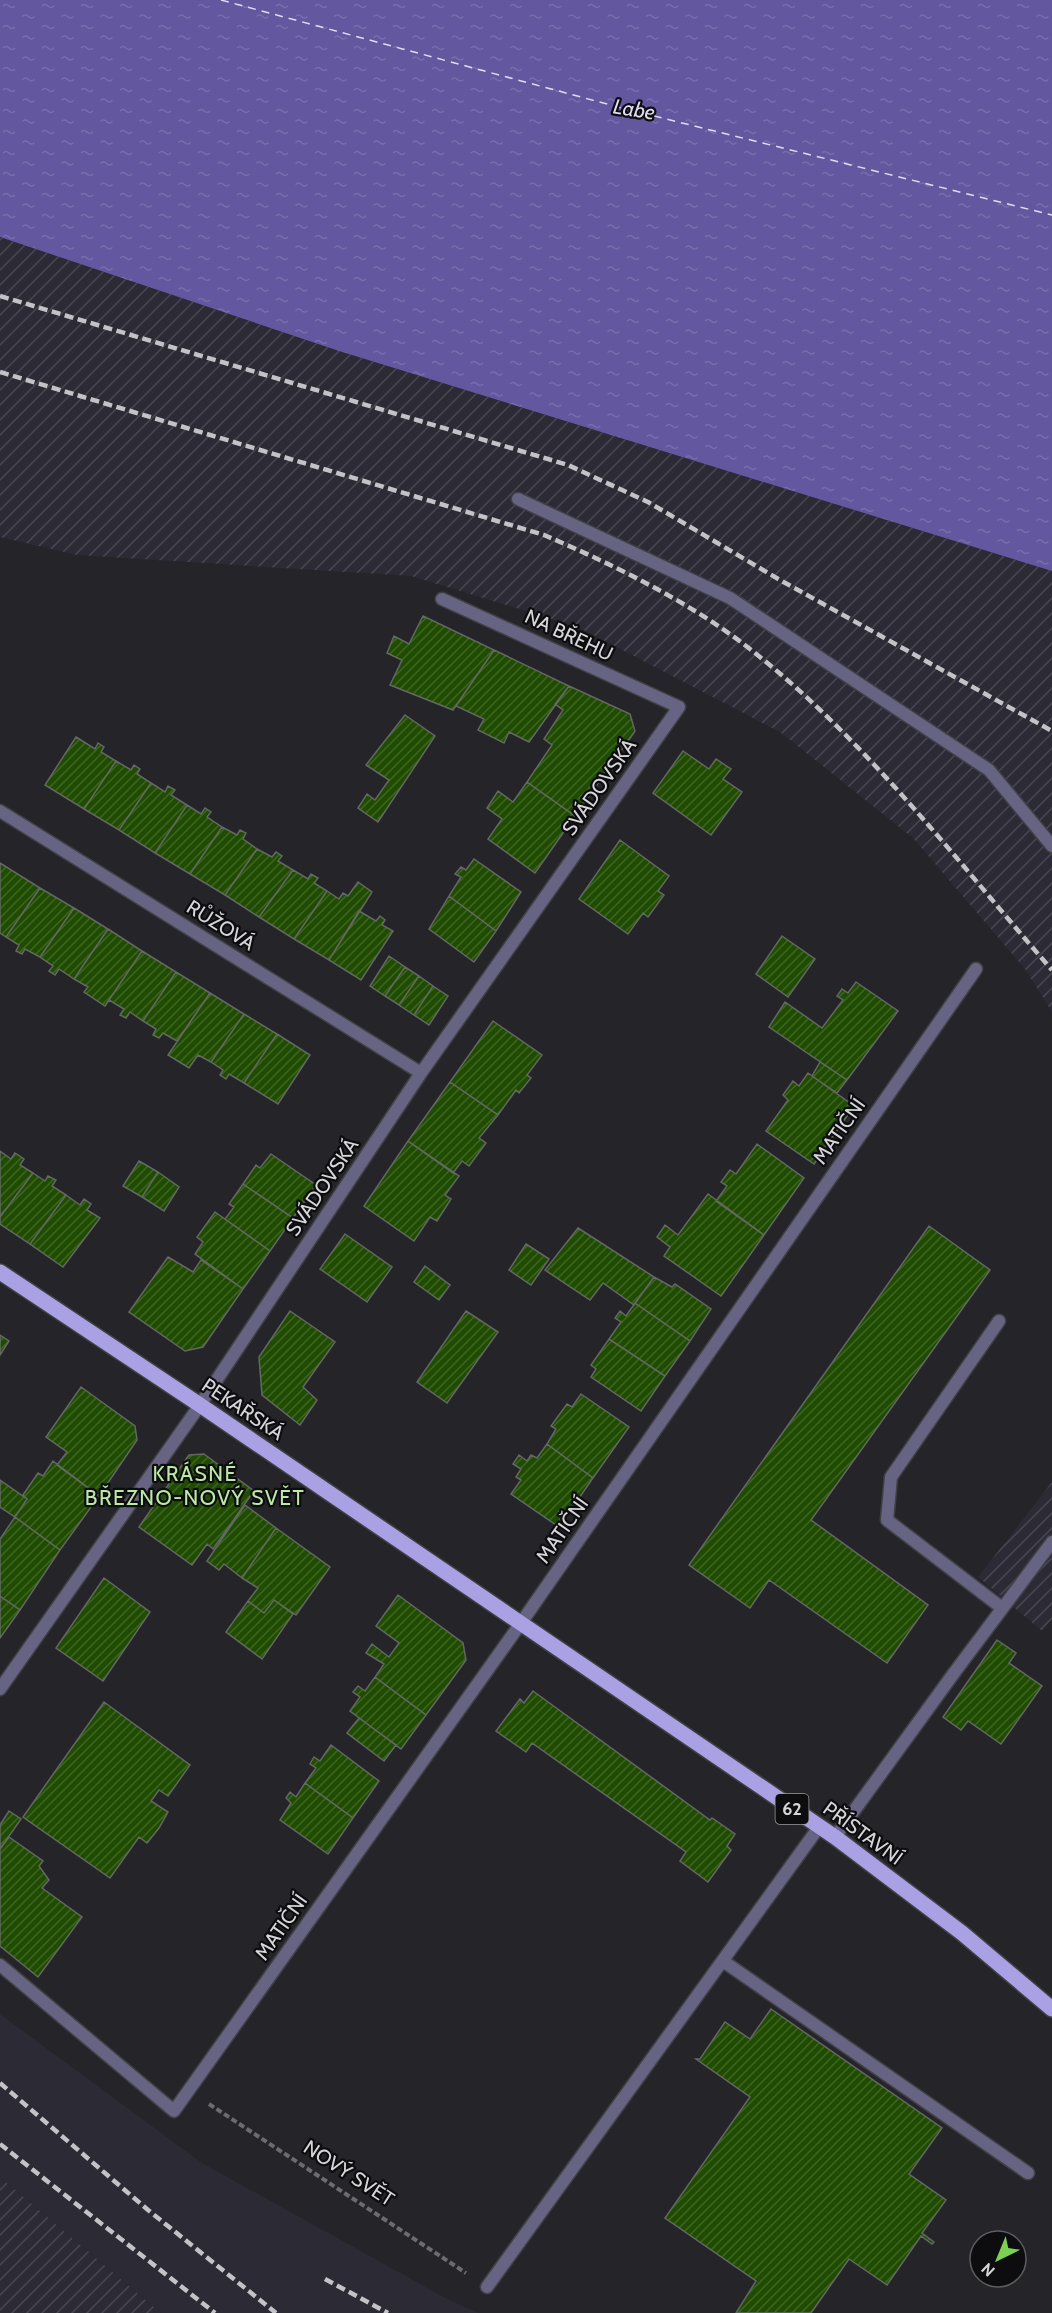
<svg xmlns="http://www.w3.org/2000/svg" width="1052" height="2313" font-family="Cabin,sans-serif">
<style>
.built{fill:#2b2a35}
.industrial{fill:url(#industrial-furrows)}
.water{fill:url(#water-ripples)}
.lines{fill:none;stroke-linecap:round;stroke-linejoin:round}
.ferry{stroke:#deddf2;stroke-width:1.5;stroke-dasharray:8 6;stroke-linecap:butt}
.building{fill:url(#building-hatch);stroke:#646863;stroke-width:1.5}
.service-casing{stroke:#404045;stroke-width:15}
.minor-casing{stroke:#404045;stroke-width:15}
.primary-casing{stroke:#404045;stroke-width:18}
.path{stroke:#6b6b70;stroke-width:4;stroke-dasharray:6 3;stroke-linecap:butt}
.service{stroke:#666383;stroke-width:12}
.minor{stroke:#666383;stroke-width:12}
.primary{stroke:#a9a1e4;stroke-width:15}
.rail{stroke:#c3c3c7;stroke-width:4.5;stroke-dasharray:9 4.5;stroke-linecap:butt}
.labels{text-anchor:middle;dominant-baseline:central;stroke-width:4.5;stroke-linejoin:round;paint-order:stroke}
.shield{fill:#0d0d10;stroke:#9a9a9d;stroke-width:1.5}
.shield-label{font-size:18px;font-weight:bold;fill:#d6d6da}
.street-label{font-size:20px;fill:#d6d6da;stroke:#0d0d10}
.water-label{font-size:21px;font-style:italic;fill:#deddf2;stroke:#0d0d10}
.neighbourhood-label{font-size:21px;letter-spacing:1.5px;fill:#bbe8a6;stroke:#0d0d10}
</style>
<defs>
<pattern id="industrial-furrows" width="10" height="10" patternUnits="userSpaceOnUse" patternTransform="scale(1.5)"><rect width="10" height="10" fill="#2b2a35"/><path d="M-1 1l2-2M0 10L10 0M9 11l2-2" fill="none" stroke="#494852"/></pattern>
<pattern id="water-ripples" width="26" height="14" patternUnits="userSpaceOnUse" patternTransform="scale(1.5)"><rect width="26" height="14" fill="#63579f"/><path d="M2 4q2-2 4 0t4 0M15 11q2-2 4 0t4 0" fill="none" stroke="#796eac"/></pattern>
<pattern id="building-hatch" width="6" height="6" patternUnits="userSpaceOnUse" patternTransform="scale(1.5)"><rect width="6" height="6" fill="#1f4c00"/><path d="M-1 1l2-2M0 6l6-6M5 7l2-2" fill="none" stroke="#3f6525"/></pattern>
</defs>
<rect width="100%" height="100%" fill="#242429"/>
<path class="built" d="M0 2014 202 2163 449 2300 479 2313H161L0 2177Z"/>
<path class="industrial" d="M0 237 339 351 1052 571V1012L1025 969 913 838 780 732 578 627 411 576 77 555 0 537Z
M1052 1482V1619L1042 1631 978 1577Z
M0 2177 161 2313H0Z"/>
<path class="water" d="M0 0H1052V571L339 351 0 237Z"/>
<g class="lines">
<path class="ferry" d="M221 0 618 107 1052 215"/>
</g>
<path class="building" d="M423 616 494 650 453 710 390 685 402 660 387 653 394 636 409 644Z
M494 650 569 686 529 742 509 732 504 743 478 730 484 719 456 706Z
M569 686 630 714 635 731 575 816 527 782 552 745 544 739 563 710 555 704Z
M405 715 435 736 378 822 358 808 367 794 375 800 389 780 366 765Z
M76 737 95 749 98 743 104 747 101 752 116 761 84 809 45 785Z
M683 751 709 769 716 759 731 769 723 779 742 792 711 835 653 793Z
M116 761 131 770 134 765 140 769 137 774 151 783 119 830 84 809Z
M527 782 575 816 535 873 488 839 502 819 487 808 498 791 513 802Z
M151 783 165 792 168 786 175 790 171 795 187 805 155 853 119 830Z
M187 805 201 814 205 808 211 812 207 817 222 827 190 874 155 853Z
M222 827 237 835 240 830 246 833 243 839 257 849 225 895 190 874Z
M620 840 669 876 658 891 664 895 648 917 643 913 628 934 579 899Z
M257 849 272 857 276 852 282 856 278 861 293 870 259 917 225 895Z
M474 859 521 892 496 931 449 896 461 877 455 874 461 867 466 870Z
M0 863 40 888 6 937 0 933Z
M293 870 308 879 311 874 318 878 314 883 327 891 294 939 259 917Z
M358 882 372 892 329 960 294 939 327 891 339 899 343 893 348 896Z
M40 888 74 908 40 957 25 949 22 954 16 951 19 945 6 937Z
M449 896 496 931 474 962 429 929Z
M74 908 108 929 74 979 59 969 55 975 49 971 53 966 40 957Z
M359 911 376 921 380 916 385 920 382 925 393 931 361 980 329 960Z
M108 929 142 951 105 1006 84 992 88 987 74 979Z
M782 936 815 959 788 997 756 974Z
M142 951 176 972 143 1021 130 1012 126 1018 120 1015 124 1009 109 1000Z
M389 956 405 967 385 996 370 986Z
M405 967 419 976 399 1005 385 996Z
M176 972 210 993 177 1041 163 1033 159 1038 153 1035 156 1029 143 1021Z
M419 976 433 986 414 1015 399 1005Z
M856 982 898 1011 847 1080 769 1027 785 1002 822 1028 843 1000 837 996 842 989 848 993Z
M433 986 448 996 429 1025 414 1015Z
M210 993 244 1014 211 1062 198 1055 189 1068 168 1055Z
M244 1014 277 1034 244 1083 229 1074 226 1079 220 1075 223 1070 211 1062Z
M493 1021 542 1055 527 1075 531 1078 519 1093 516 1090 498 1115 450 1082Z
M277 1034 310 1055 278 1104 244 1083Z
M820 1062 847 1080 837 1093 812 1076Z
M808 1073 854 1106 814 1164 766 1131 788 1100 783 1095 793 1081 799 1086Z
M450 1082 498 1115 479 1138 486 1143 469 1166 462 1161 453 1173 408 1141Z
M408 1141 459 1176 445 1195 451 1199 437 1221 430 1217 414 1241 364 1206Z
M757 1144 804 1178 764 1235 716 1201 727 1186 721 1182 730 1170 736 1174Z
M0 1151 11 1159 15 1153 24 1159 20 1165 33 1173 0 1217Z
M271 1154 316 1185 293 1218 243 1184 256 1165 260 1168Z
M139 1161 158 1172 142 1197 123 1186Z
M158 1172 179 1187 164 1211 142 1197Z
M33 1173 45 1181 48 1176 56 1180 52 1186 66 1195 30 1244 0 1224V1217Z
M243 1184 293 1218 270 1251 225 1219 234 1207 229 1204Z
M708 1194 764 1235 721 1296 664 1256 670 1247 657 1237 665 1225 678 1235Z
M66 1195 80 1205 84 1199 91 1204 87 1210 100 1218 63 1267 30 1244Z
M215 1212 270 1251 243 1289 195 1254 203 1242 197 1237Z
M929 1226 990 1270 811 1520 928 1605 887 1663 769 1580 750 1608 689 1565Z
M578 1228 654 1277 634 1305 603 1283 590 1300 545 1270Z
M345 1234 392 1267 367 1302 320 1269Z
M526 1244 549 1259 531 1285 509 1270Z
M168 1257 193 1272 201 1260 243 1289 203 1347 185 1351 129 1312Z
M425 1266 450 1285 439 1300 414 1282Z
M654 1277 672 1287 675 1284 711 1309 690 1341 635 1303Z
M635 1303 690 1341 665 1376 609 1339 621 1322 615 1318 620 1311 626 1316Z
M290 1311 335 1342 303 1387 317 1400 300 1425 262 1395 259 1357Z
M466 1311 498 1332 447 1403 417 1382Z
M0 1335 9 1341 0 1355Z
M609 1339 665 1376 641 1411 591 1377 596 1369 591 1365Z
M81 1387 135 1426 137 1440 99 1496 57 1465 67 1452 46 1437Z
M581 1394 629 1427 593 1478 547 1444 556 1429 551 1426 567 1404 572 1407Z
M547 1444 593 1478 559 1527 511 1494 521 1480 516 1477 521 1469 513 1464 519 1455 527 1461 531 1455 537 1458Z
M204 1454 254 1491 213 1549 207 1544 192 1565 139 1527 189 1455Z
M53 1461 99 1496 60 1550 15 1517 27 1499 23 1495 38 1473 43 1476Z
M0 1480 27 1499 15 1517 0 1507Z
M245 1505 276 1528 242 1578 224 1564 219 1570 207 1561Z
M15 1517 60 1550 20 1610 0 1596V1539Z
M276 1528 330 1567 296 1615 274 1600 264 1613 248 1601 258 1588 242 1578Z
M104 1578 150 1612 103 1681 56 1648Z
M398 1595 463 1643 466 1660 426 1715 375 1677 384 1664 366 1653 372 1644 389 1657 399 1643 376 1626Z
M0 1596 20 1610 0 1638Z
M274 1600 293 1614 262 1659 226 1632 248 1601 264 1613Z
M997 1640 1016 1653 1009 1663 1042 1686 1001 1744 968 1721 961 1730 943 1717Z
M375 1677 426 1715 401 1749 350 1711 360 1697 353 1692 358 1686 365 1691Z
M533 1691 710 1820 712 1818 735 1834 727 1846 731 1850 708 1882 680 1861 686 1852 532 1743 526 1752 496 1731 520 1699 524 1703Z
M104 1702 190 1765 168 1796 159 1790 151 1801 168 1812 159 1828 147 1843 139 1837 110 1878 23 1817Z
M359 1718 396 1745 384 1761 347 1733Z
M331 1745 379 1781 353 1818 305 1783 316 1768 310 1764 314 1757 320 1761Z
M305 1783 353 1818 328 1854 280 1820 291 1803 286 1798 290 1792 296 1797Z
M9 1811 21 1819 0 1849V1825Z
M9 1837 43 1861 39 1866 49 1880 42 1888 82 1917 38 1977 0 1946V1849Z
M771 2009 942 2128 909 2174 946 2200 922 2233 934 2242 932 2244 921 2236 887 2285 849 2259 811 2313H736L756 2281 665 2218 750 2097 696 2059H700L725 2022 750 2039Z"/>
<g class="lines">
<defs>
<path id="service" d="M518 499 730 598 989 770 1052 846
M999 1321 891 1477 887 1520 1002 1608
M954 1673 1052 1542
M723 1961 1028 2173"/>
<path id="minor" d="M0 811 421 1073
M0 1689 200 1405 421 1073 679 707 442 599
M835 1837 954 1673
M0 1965 174 2111 521 1623 976 969
M487 2287 819 1827"/>
<path id="primary" d="M0 1272 200 1405 835 1837 962 1933 1052 2009"/>
</defs>
<use href="#service" class="service-casing"/>
<use href="#minor" class="minor-casing"/>
<use href="#primary" class="primary-casing"/>
<path class="path" d="M209 2104 466 2273"/>
<use href="#service" class="service"/>
<use href="#minor" class="minor"/>
<use href="#primary" class="primary"/>
<path class="rail" d="M0 296 568 465 648 502 780 580 1052 731
M0 372 544 535C614 565 690 602 750 649 866 740 956 860 1052 970
M0 2083 148 2210 276 2313
M0 2144 215 2313
M325 2279 388 2313"/>
</g>
<g class="labels">
<rect class="shield" x="775.5" y="1794" width="33" height="30" rx="4.5"/>
<g class="shield-label">
<text x="792" y="1809">62</text>
</g>
<g class="street-label">
<text transform="translate(569 635) rotate(25)">NA BŘEHU</text>
<text transform="translate(599 787) rotate(-55)">SVÁDOVSKÁ</text>
<text transform="translate(221 925) rotate(32)">RŮŽOVÁ</text>
<text transform="translate(839 1131) rotate(-55)">MATIČNÍ</text>
<text transform="translate(322 1187) rotate(-56)">SVÁDOVSKÁ</text>
<text transform="translate(243 1409) rotate(34)">PEKAŘSKÁ</text>
<text transform="translate(562 1530) rotate(-55)">MATIČNÍ</text>
<text transform="translate(863 1833) rotate(36)">PŘÍSTAVNÍ</text>
<text transform="translate(281 1927) rotate(-55)">MATIČNÍ</text>
<text transform="translate(349 2173) rotate(33)">NOVÝ SVĚT</text>
</g>
<g class="water-label">
<text transform="translate(634 109) rotate(9)">Labe</text>
</g>
<g class="neighbourhood-label">
<text x="195" y="1473">KRÁSNÉ<tspan x="195" dy="24">BŘEZNO-NOVÝ SVĚT</tspan></text>
</g>
</g>
<g transform="translate(998 2259) rotate(223)"><circle r="28" fill="#0d0d10" stroke="#5d5d61" stroke-width="1.5"/>
<path d="M0-4.5L10 22L0 15L-10 22Z" fill="#7ed053"/>
<text y="-9" font-size="16" font-weight="bold" text-anchor="middle" fill="#d6d6da">N</text>
</g>
</svg>
